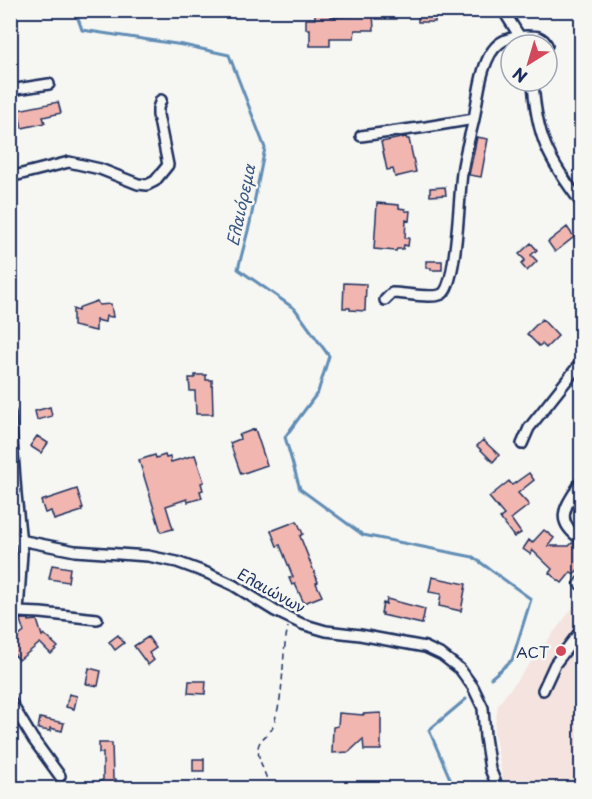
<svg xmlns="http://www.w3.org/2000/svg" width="592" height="799" font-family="'Playpen Sans',sans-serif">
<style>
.built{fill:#f4e3de}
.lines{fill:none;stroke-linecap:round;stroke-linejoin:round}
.stream{stroke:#618db5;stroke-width:3}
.building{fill:#f1b6af;stroke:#1b2f5e;stroke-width:1.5}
.minor-casing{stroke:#1b2f5e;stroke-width:14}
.path{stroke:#1b2f5e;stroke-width:1.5;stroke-dasharray:6 4.5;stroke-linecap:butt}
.minor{stroke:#f6f6f2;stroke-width:9}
.poi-dot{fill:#d1495b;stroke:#f6f6f2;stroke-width:2}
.labels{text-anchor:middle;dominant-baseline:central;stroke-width:5;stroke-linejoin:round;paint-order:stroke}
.street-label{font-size:15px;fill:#1b2f5e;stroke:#f6f6f2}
.poi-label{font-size:15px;fill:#1b2f5e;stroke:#f6f6f2;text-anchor:end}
.water-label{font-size:16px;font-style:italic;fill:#385682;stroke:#f6f6f2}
</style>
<rect width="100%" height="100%" fill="#f6f6f2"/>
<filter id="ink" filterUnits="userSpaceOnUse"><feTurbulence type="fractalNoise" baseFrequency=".0167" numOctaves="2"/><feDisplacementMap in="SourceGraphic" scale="12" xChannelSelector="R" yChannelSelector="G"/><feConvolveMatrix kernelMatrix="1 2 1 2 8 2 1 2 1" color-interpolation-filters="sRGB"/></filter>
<g filter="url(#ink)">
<path class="built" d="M581 597V788H507L503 780 494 732 498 705Z"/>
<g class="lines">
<path class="stream" d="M75 10 82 30 183 45 229 55 265 148 250 223 238 269 295 309 329 356 318 392 285 437 300 489 363 535 473 557 531 599 512 660 491 678
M454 788 429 730 466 699"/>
</g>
<path class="building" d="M376 10H396V19H376Z
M418 10H435V22H418Z
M315 12H330L331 17 356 16V13H373L374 30H355L354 38H330V46H310V29H306V19H315Z
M58 102 61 113 43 117 45 123 22 128 18 110Z
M406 137 407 139H409L416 172 395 177 393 169 387 170 381 142Z
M477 137 488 139 481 177 469 175Z
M445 187 446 195 430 196V188Z
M377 203 399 205V208L405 209V211H410L409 221 406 220 405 238H409L408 246 404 245 403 249H397L396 251 374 249Z
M567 227 574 237 555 252 548 242Z
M531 243 537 250 531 255 537 261 527 271 521 264 525 260 519 254Z
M426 261H442V270H431V268H426Z
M344 283 366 284 365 311 350 310V308H343Z
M97 301 99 305 111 304 113 317 106 316 105 322 96 320V331L73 326V309L78 311 80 307Z
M542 319 558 336 546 348 542 344 539 346 527 334Z
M195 375H206V380H212L213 414H196L195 391H190L189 378H195Z
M50 407 52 416 37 420 35 411Z
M255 429 267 465 241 474 230 443 240 439 239 435Z
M37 436 48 443 41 453 30 446Z
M483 440 499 455 493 462 477 446Z
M155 455 156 458 165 455 166 458 170 457 171 462 195 455 204 482 201 483 203 490 200 491 202 498 188 502 187 499 166 506 173 529 161 532 139 460Z
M529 473 534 480 518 493 529 505 511 519 521 533 514 537 500 518 504 515 489 497 509 481 512 485Z
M77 489 83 508 81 509 82 511 54 520 51 511 45 513 41 501Z
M297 521 303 534 300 536 318 582 316 583 322 596 304 603 295 584 292 585 289 578 293 577 280 545 277 546 271 531Z
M544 530 554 538 548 546H569L572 543 582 550V565L574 574 571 572 562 583 549 573 552 569 532 550 530 554 523 549 529 540 532 543Z
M52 565 70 568 68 582 49 579Z
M432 577 466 584 461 611 439 606 441 594 429 592Z
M387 599 425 609 422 624 382 615 383 613H381L383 603 386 604Z
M23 619H29V621L37 620 42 636 44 634 58 647 51 654 40 643 19 660 15 655 10 659V643L24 632 20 620Z
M118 635 124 643 115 650 109 642Z
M148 637 156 648 149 653 154 660 148 665 134 646Z
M89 668 101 671 98 686 86 684Z
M189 681H206L205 694 188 693Z
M69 694 77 696 74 709 66 707Z
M339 713 363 715V714L381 713V750H364L363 739 349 752 332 753 333 727 338 726Z
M40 718 64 723 62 731 50 728V731L38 729Z
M99 743H112L113 779H116L117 789H101L100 781 103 780V753H99Z
M193 759H204V771H193Z"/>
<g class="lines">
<defs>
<path id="minor" d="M503 10 525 45
M533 81C536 137 549 160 582 204
M10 90 49 84
M361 136 426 127 474 119C478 98 481 56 500 43 507 38 519 36 527 36 537 36 542 36 547 45
M10 177 69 162 100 169 138 184 147 185 155 181 168 165 158 115V108L161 100
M385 300 392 293C404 293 433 299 442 294 457 285 459 194 462 173 464 155 470 137 474 119
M10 413 16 494 22 553 18 612H10
M522 444 529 428 582 361
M582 480C567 506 551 519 582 540
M10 538 75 551 148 556 177 562 207 573 233 585 275 611 302 624 326 631 360 635 425 647 442 655 460 669 473 687 483 708 485 737 490 769 498 788
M580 584 582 581
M18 612 41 613 97 619
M543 690 555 664 582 629
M10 701 33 739 60 776"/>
</defs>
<use href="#minor" class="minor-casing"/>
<path class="path" d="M269 788C267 774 258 762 258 748 259 739 267 736 272 729 274 726 275 720 276 716 285 687 281 657 288 627"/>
<use href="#minor" class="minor"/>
</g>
</g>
<circle class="poi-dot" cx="561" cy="651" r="6"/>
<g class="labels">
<g class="street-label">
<text transform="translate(272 590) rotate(29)">Ελαιώνων</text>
</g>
<g class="poi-label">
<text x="549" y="651">ACT</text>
</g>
<g class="water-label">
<text transform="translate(240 205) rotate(-78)">Ελαιόρεμα</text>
</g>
</g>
<rect width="592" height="799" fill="none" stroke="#f6f6f2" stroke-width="36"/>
<rect x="18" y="18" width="556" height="763" fill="none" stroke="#1b2f5e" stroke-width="2" filter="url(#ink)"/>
<g transform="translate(529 63) rotate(217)"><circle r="28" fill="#f6f6f2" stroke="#9ea6b7" stroke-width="1.5"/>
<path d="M0-4.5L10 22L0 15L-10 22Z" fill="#d1495b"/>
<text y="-9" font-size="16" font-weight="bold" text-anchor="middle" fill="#1b2f5e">N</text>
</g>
</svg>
